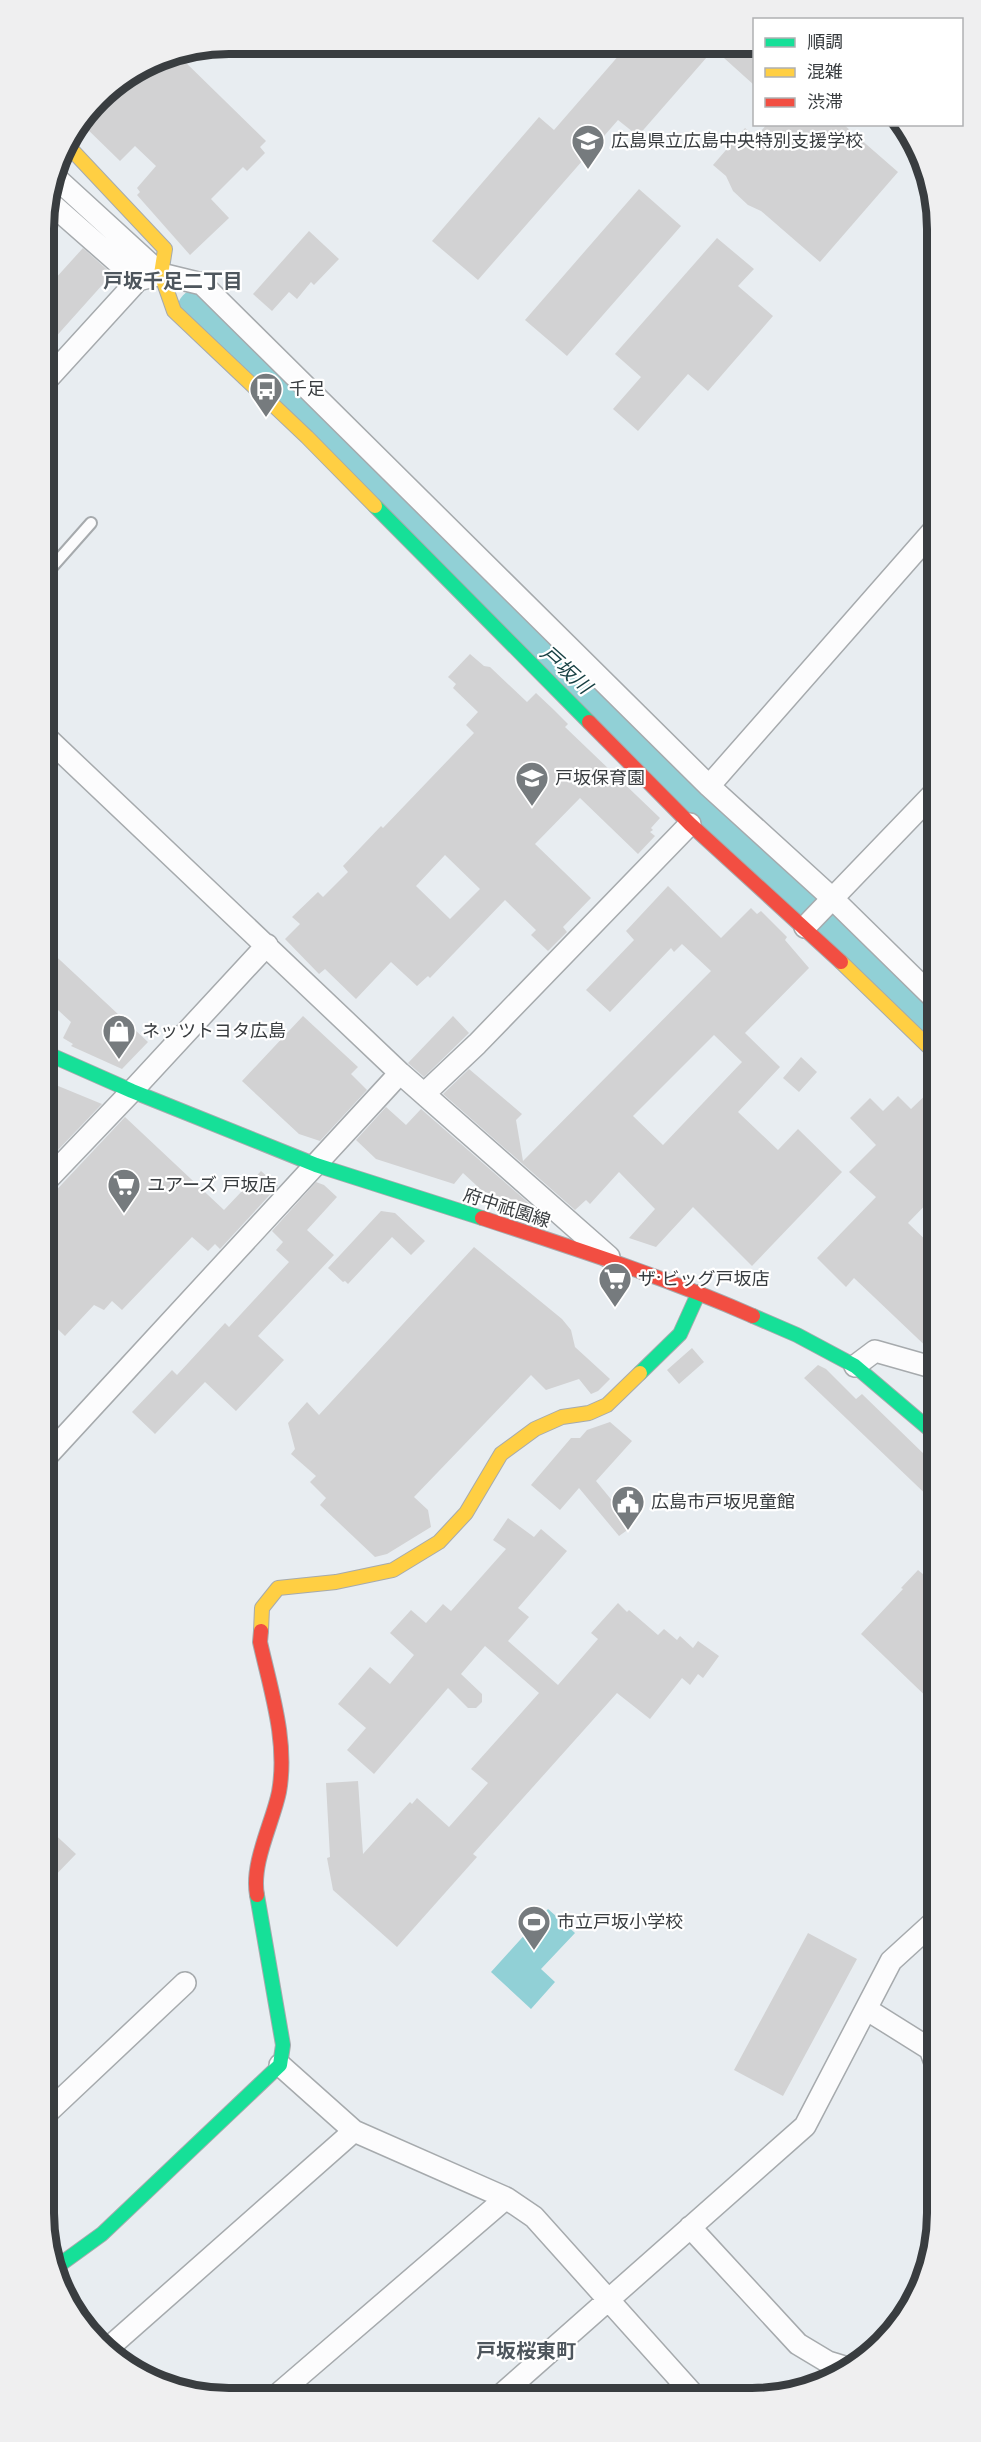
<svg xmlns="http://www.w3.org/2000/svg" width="981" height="2442" font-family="Jost,'Noto Sans JP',sans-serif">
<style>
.water{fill:#91d0d6}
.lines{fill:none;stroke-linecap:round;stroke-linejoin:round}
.river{stroke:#91d0d6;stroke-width:42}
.building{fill:#d2d2d3;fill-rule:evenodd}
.lane-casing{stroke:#a6aaad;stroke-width:14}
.street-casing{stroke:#a6aaad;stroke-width:24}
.fast-casing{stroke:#a6aaad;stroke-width:16}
.slow-casing{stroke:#a6aaad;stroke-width:16}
.jam-casing{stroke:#a6aaad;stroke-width:16}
.lane{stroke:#fcfcfd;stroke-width:10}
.street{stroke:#fcfcfd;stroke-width:21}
.fast{stroke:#16e098;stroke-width:14}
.slow{stroke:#ffcf43;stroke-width:14}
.jam{stroke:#f24e42;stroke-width:14}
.labels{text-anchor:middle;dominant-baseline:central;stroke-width:4.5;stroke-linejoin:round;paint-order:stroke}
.poi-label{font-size:18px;fill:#393d40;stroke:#fff;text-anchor:start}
.street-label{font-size:18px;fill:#393d40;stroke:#fff}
.neighbourhood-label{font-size:20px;font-weight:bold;fill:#4e565d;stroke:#fff}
.water-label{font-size:20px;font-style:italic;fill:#153f42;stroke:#fff}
.rim{fill:none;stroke:#393d40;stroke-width:8}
</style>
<rect width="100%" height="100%" fill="#e8edf1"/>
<path class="water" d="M548 1909 575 1933 541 1969 555 1982 531 2009 491 1972Z"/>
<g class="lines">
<path class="river" d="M198 310 247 357 306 407 384 496 477 589 591 692 934 1029"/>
</g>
<path class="building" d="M627 46 754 47V85L714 49 638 136 618 120 478 280 432 241 539 117 554 130Z
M177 54 266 141 260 147 265 153 247 171 243 167 211 199 229 218 190 255 137 195 140 192 137 188 156 166 135 146 120 161 81 123 89 112 130 75 158 57Z
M767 124H843L898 172 820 262 761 211 748 205 733 191 726 176 713 165 745 128 756 137Z
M639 189 681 226 567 356 525 320Z
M309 231 339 259 314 285 311 282 297 299 289 292 272 311 253 294Z
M717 238 754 269 738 286 773 316 708 391 688 374 638 431 613 409 641 377 615 354Z
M83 248 112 274 44 350V291Z
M470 654 484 666 490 667 527 702 536 693 554 710 568 724 565 727 660 818 651 828 653 830 650 832 655 836 638 854 580 798 535 844 591 898 563 927 567 932 548 951 531 935 536 930 505 900 430 978 428 976 417 986 391 962 356 999 325 969 319 974 285 939 300 924 292 917 318 892 323 897 348 872 343 866 381 826 383 828 474 733 466 725 478 712 453 688 456 684 448 677ZM445 855 480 889 450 919 416 886Z
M668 886 721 938 751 908 757 914 761 911 787 937 785 940 809 968 745 1033 780 1067 738 1112 778 1150 798 1129 842 1172 752 1266 693 1207 656 1247 629 1238 655 1209 619 1172 590 1204 586 1200 575 1210 443 1094 469 1069 522 1114 516 1120 523 1161 711 971 682 944 674 952 671 948 610 1012 586 990 634 940 626 931ZM714 1035 742 1062 663 1145 633 1116Z
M46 947 148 1042 122 1069 71 1046 73 1044 63 1038 71 1022 46 999Z
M303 1016 358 1067 351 1074 367 1090 320 1141 299 1134 242 1081Z
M453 1016 469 1033 424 1077 408 1063Z
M801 1057 817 1072 799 1092 783 1078Z
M46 1081 102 1104 57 1151 47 1141Z
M934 1087V1196L908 1223 934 1248 935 1355 854 1278 846 1287 817 1258 876 1197 849 1172 876 1145 850 1118 870 1098 883 1111 898 1096 911 1109Z
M386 1107 406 1125 421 1109 548 1220 489 1197 463 1173 454 1184 376 1159 356 1140Z
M125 1117 224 1210 261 1171 278 1186 220 1249 215 1244 208 1251 192 1237 122 1310 112 1301 104 1310 94 1305 65 1336 47 1319V1200Z
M316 1182 324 1185 337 1197 307 1230 334 1255 258 1336 284 1360 236 1411 205 1382 155 1434 132 1412 172 1370 177 1375 225 1323 229 1327 289 1262 276 1250 283 1242 272 1231Z
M381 1211 395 1213 425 1241 411 1255 392 1237 348 1284 345 1281 343 1282 328 1268Z
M474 1247 562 1319 571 1330 575 1347 610 1379 598 1391 591 1394 579 1379 546 1390 531 1375 414 1497 428 1510 431 1527 387 1554 375 1557 320 1505 326 1498 310 1482 316 1476 291 1454 295 1449 288 1423 307 1402 319 1415Z
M692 1348 704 1362 679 1384 667 1370Z
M818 1365 826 1369 856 1399 862 1394 926 1456 931 1450H935V1503L804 1378Z
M610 1422 632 1441 596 1481 633 1526 619 1536 579 1488 560 1510 531 1485 571 1438H580L587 1430Z
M508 1518 534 1537 541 1529 567 1551 518 1608 529 1617 508 1641 558 1685 598 1639 591 1633 618 1603 627 1612 629 1610 658 1635 664 1629 677 1640 680 1636 693 1648 698 1641 719 1656 703 1678 698 1674 690 1685 682 1678 650 1719 617 1693 473 1854 477 1857 397 1947 333 1890 327 1858 330 1857 326 1783 358 1781 363 1854 410 1802 412 1804 417 1798 449 1827 488 1783 471 1769 539 1693 485 1646 461 1674 482 1694V1702L476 1708H468L448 1688 374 1774 347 1750 366 1728 338 1704 370 1667 390 1684 414 1655 390 1633 411 1610 426 1623 443 1604 451 1611 506 1549 493 1540Z
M935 1564V1599L936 1706 861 1634 903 1589 901 1588 918 1570 924 1575Z
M48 1828 76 1854 49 1882V1854Z
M808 1933 857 1959 783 2096 734 2070Z"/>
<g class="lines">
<defs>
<path id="lane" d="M45 575 91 523"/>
<path id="street" d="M55 177 161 274
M48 201 138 280
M44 383 138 280 161 274 202 284 709 786 832 898 934 998
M45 736 400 1073 609 1257
M709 786 932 532
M805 927 933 794
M424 1094 477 1044 690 824
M47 1180 132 1091 267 945
M855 1366 875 1351 935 1368
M47 1456 400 1073
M866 2009 930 2049 937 2068
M280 2065 354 2131 506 2198 534 2217 692 2393
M49 2111 185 1983
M690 2227 798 2344 828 2362 851 2369
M105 2351 354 2131
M502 2394 805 2126 891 1961 936 1920
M277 2395 506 2198"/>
<path id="fast" d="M375 506 589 722
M46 1053 132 1091 316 1165 482 1218
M753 1316 797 1335 855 1366 935 1434
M640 1373 680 1334 699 1292
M52 2267 62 2263 102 2234 280 2065 283 2045 257 1895"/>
<path id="slow" d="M70 148 165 249 161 274 174 311 307 437 375 506
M841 962 934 1052
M261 1631 262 1608 278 1588 336 1582 393 1570 439 1542 466 1513 501 1454 535 1429 562 1417 589 1413 607 1405 640 1373"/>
<path id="jam" d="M589 722 690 824 841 962
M482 1218C573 1248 665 1277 753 1316
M257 1895C251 1863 273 1822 279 1792 288 1742 271 1691 260 1642L261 1631"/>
</defs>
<use href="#lane" class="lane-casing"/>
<use href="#street" class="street-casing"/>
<use href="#fast" class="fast-casing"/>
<use href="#slow" class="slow-casing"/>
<use href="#jam" class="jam-casing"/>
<use href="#lane" class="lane"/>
<use href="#street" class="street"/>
<use href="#fast" class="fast"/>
<use href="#slow" class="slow"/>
<use href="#jam" class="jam"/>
</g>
<defs>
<symbol id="school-pin" viewBox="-11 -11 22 30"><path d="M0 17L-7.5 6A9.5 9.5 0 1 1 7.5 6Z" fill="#767b7e" stroke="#fff"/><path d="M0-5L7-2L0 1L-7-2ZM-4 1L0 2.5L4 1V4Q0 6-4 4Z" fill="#fff"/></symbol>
<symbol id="bus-pin" viewBox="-11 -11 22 30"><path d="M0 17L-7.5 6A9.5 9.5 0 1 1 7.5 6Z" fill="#767b7e" stroke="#fff"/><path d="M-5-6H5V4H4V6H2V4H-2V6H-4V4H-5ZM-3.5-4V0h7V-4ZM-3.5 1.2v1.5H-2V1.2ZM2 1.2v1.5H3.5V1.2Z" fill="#fff"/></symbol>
<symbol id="shop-pin" viewBox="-11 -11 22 30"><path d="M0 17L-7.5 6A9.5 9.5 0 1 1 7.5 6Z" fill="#767b7e" stroke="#fff"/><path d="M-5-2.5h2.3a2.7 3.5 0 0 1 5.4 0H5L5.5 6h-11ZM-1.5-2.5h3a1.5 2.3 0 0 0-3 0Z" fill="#fff"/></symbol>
<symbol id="supermarket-pin" viewBox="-11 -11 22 30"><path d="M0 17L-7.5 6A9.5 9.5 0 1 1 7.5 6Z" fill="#767b7e" stroke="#fff"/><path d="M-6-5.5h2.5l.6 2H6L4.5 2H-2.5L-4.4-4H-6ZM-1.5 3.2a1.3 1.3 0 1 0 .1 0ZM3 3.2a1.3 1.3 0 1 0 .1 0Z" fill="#fff"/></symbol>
<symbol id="civic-pin" viewBox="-11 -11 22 30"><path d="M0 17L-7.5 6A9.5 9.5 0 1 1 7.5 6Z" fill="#767b7e" stroke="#fff"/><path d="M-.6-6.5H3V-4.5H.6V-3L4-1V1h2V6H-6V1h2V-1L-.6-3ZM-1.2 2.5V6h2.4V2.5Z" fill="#fff"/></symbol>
<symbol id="stadium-pin" viewBox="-11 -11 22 30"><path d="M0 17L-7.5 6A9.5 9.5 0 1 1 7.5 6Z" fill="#767b7e" stroke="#fff"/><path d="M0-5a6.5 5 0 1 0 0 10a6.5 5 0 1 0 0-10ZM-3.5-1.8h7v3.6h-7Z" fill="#fff"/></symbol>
</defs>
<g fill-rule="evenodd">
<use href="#school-pin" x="569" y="122" width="38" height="52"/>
<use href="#bus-pin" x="247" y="370" width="38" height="52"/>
<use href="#school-pin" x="513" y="759" width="38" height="52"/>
<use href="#shop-pin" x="100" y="1012" width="38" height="52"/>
<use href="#supermarket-pin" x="105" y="1166" width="38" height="52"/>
<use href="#supermarket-pin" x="596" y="1260" width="38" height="52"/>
<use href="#civic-pin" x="609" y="1483" width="38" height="52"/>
<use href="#stadium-pin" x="515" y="1903" width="38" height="52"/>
</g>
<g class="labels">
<g class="poi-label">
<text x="611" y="141">広島県立広島中央特別支援学校</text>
<text x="289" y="389">千足</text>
<text x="555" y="778">戸坂保育園</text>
<text x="142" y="1031">ネッツトヨタ広島</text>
<text x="147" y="1185">ユアーズ 戸坂店</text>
<text x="638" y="1279">ザ•ビッグ戸坂店</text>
<text x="651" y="1502">広島市戸坂児童館</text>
<text x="557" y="1922">市立戸坂小学校</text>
</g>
<g class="street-label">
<text transform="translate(507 1208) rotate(18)">府中祇園線</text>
</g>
<g class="neighbourhood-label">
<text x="173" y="281">戸坂千足二丁目</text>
<text x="526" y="2351">戸坂桜東町</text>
</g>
<g class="water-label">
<text transform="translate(566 670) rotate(42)">戸坂川</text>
</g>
</g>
<path d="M0 0H981V2442H0ZM229 54H752A175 175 0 0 1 927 229V2213A175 175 0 0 1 752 2388H229A175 175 0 0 1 54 2213V229A175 175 0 0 1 229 54Z" fill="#efeff0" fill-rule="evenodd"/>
<path class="rim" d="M229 54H752A175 175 0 0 1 927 229V2213A175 175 0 0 1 752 2388H229A175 175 0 0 1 54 2213V229A175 175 0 0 1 229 54Z"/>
<rect x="753" y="18" width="210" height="108" fill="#ffffff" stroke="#b0b1b3" stroke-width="1.5"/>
<rect x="765" y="38" width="30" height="9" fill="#16e098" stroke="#b0b1b3" stroke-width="1.5"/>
<text x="807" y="48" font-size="18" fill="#393d40">順調</text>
<rect x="765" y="68" width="30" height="9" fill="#ffcf43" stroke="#b0b1b3" stroke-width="1.5"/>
<text x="807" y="78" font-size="18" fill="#393d40">混雑</text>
<rect x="765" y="98" width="30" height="9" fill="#f24e42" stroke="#b0b1b3" stroke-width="1.5"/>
<text x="807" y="108" font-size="18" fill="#393d40">渋滞</text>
</svg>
